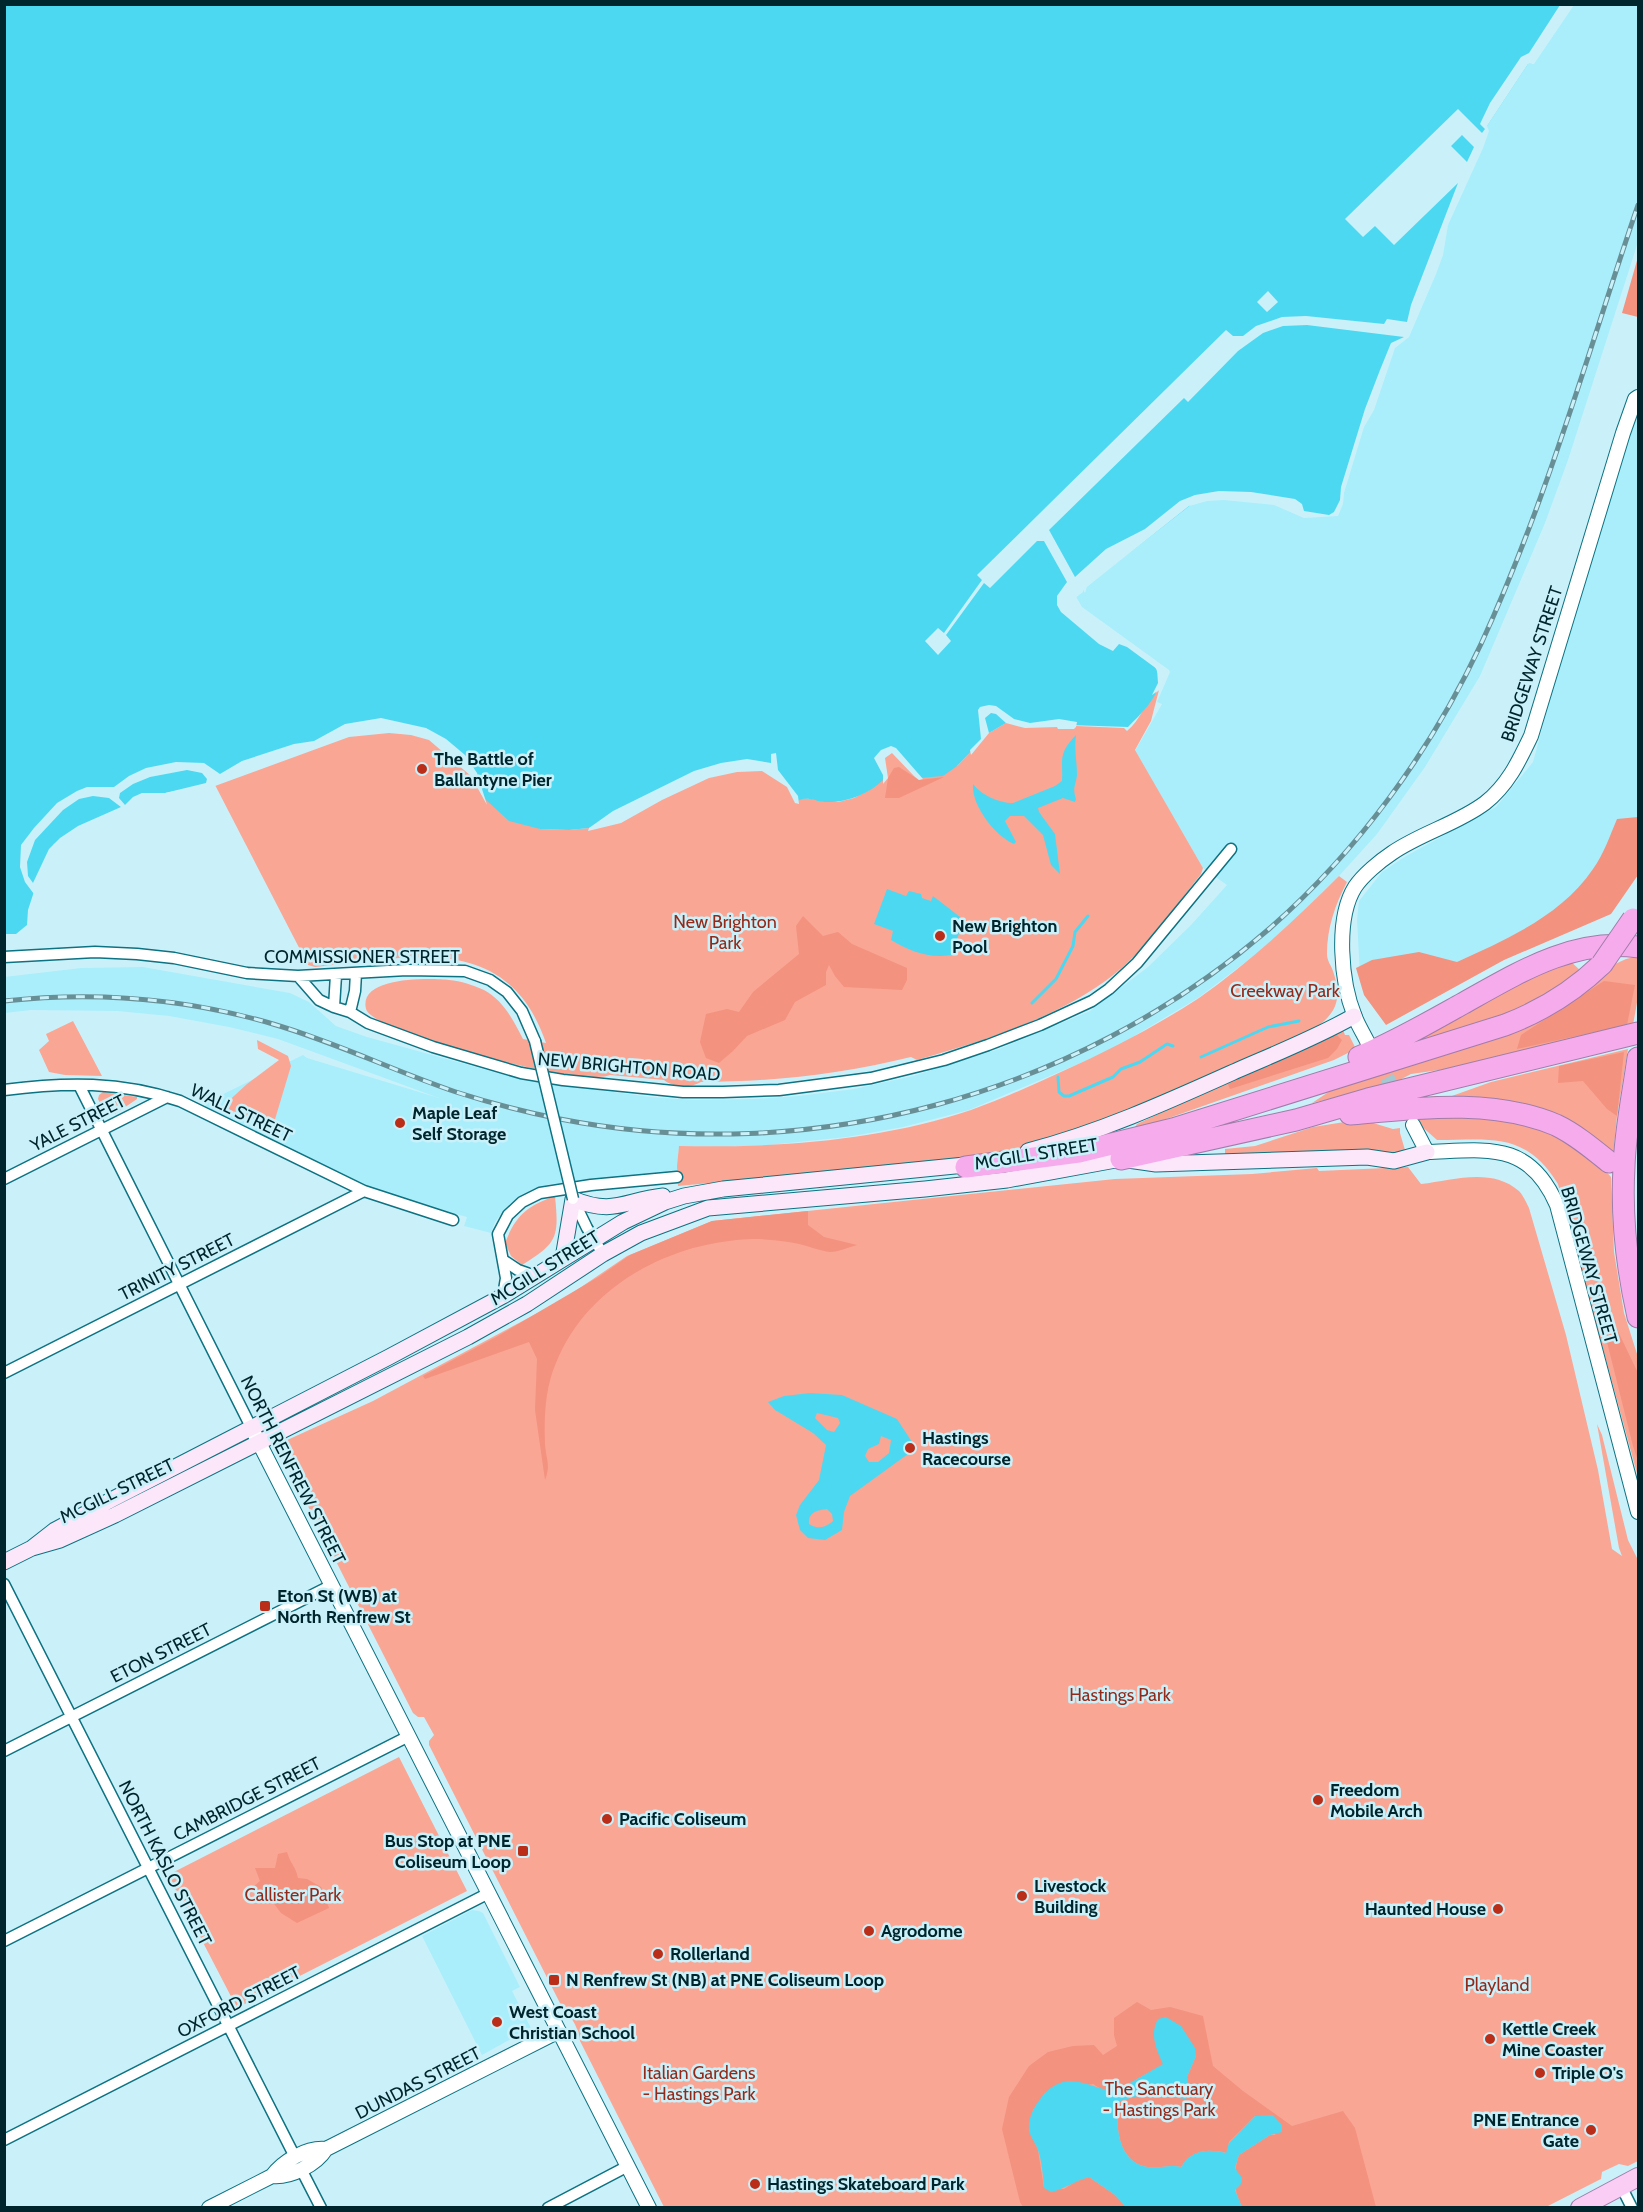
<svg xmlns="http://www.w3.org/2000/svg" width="1643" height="2212" font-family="Cabin,sans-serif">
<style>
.built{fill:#aaeefb}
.green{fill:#faa695}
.forest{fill:#f3927f}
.water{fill:#4dd8f1;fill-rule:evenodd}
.pier{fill:#caf1fa;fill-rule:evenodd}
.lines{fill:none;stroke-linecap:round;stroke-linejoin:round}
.stream{stroke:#4dd8f1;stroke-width:3}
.tertiary-tunnel{stroke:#a2c8d1;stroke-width:14;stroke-dasharray:14 7;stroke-linecap:butt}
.minor-casing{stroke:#0d7281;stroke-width:13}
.tertiary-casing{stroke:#0d7281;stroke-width:16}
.secondary-casing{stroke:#0d7281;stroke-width:17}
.primary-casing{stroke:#a07da9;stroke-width:20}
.motorway-casing{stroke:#a07da9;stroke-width:23}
.minor{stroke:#fff;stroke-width:10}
.tertiary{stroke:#fff;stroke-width:14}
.secondary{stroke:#fce6f9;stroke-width:15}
.primary{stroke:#facdf4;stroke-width:18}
.motorway{stroke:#f6acec;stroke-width:21}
.rail-casing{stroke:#688e96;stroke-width:5}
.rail{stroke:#caf1fa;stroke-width:3;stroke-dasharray:9;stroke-linecap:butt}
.minor-bridge-casing{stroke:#0d7281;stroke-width:13;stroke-linecap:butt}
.motorway-bridge-casing{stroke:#a07da9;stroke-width:23;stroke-linecap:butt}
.minor-bridge{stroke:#fff;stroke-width:10}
.motorway-bridge{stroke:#f6acec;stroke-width:21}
.poi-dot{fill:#ba2e19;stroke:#caf1fa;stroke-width:2}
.labels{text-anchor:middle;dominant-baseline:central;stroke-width:5;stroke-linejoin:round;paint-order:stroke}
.street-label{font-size:18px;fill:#00252c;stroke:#caf1fa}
.poi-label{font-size:18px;font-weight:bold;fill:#00252c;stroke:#caf1fa;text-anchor:start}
.park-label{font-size:18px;fill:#942919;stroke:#caf1fa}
</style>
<rect width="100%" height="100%" fill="#caf1fa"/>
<path class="built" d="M1574 5H1638V242L1568 460 1545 523 1480 676 1425 767 1377 834 1339 876 1298 917 1255 955 1198 998 1109 1051 969 1110 903 1127 847 1137 769 1145 725 1147 679 1146 677 1173 551 1184 533 1189 521 1195 506 1207 495 1222 491 1233 464 1226 467 1217 415 1203 362 1184 205 1107 207 1102 303 1055 307 1058 439 1098 278 1039 229 1027 169 1016 117 1011 31 1010 5 1013 4 977 81 968 143 967 290 993 309 1002 336 1026 367 1037 523 1080 651 1097 694 1100 754 1099 798 1096 854 1089 913 1076 999 1049 1090 1011 1148 967 1191 925 1227 885 1203 868 1135 751 1162 704 1157 702 1170 672 1169 670 1082 607 1044 542 1049 530 1085 593 1088 583 1186 507 1207 500 1343 489 1366 418 1393 347 1487 126 1528 64H1534Z
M1638 408V822L1611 892 1386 1014 1360 975 1357 920 1359 901 1382 872 1406 856 1496 807 1533 762 1568 633Z
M472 1910 479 1911 483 1913 520 1987 512 1991 531 2028 482 2055 422 1936Z"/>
<path class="green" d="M1159 690 1151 721 1135 750 1203 868 1201 874C1177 904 1154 939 1125 965 1071 1014 987 1040 917 1060L911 1057C842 1074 772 1082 701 1082 691 1088 673 1088 664 1080L610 1075C584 1088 372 1033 366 1009 358 976 431 978 449 980 461 981 473 985 484 990 504 1001 513 1020 523 1039L546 1043C507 930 409 958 315 967L308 965 214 783 349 734 379 730 431 737 540 829 569 830 589 828 708 776 737 769 763 768 803 798 838 802 854 798 869 790 888 751 957 766 989 733 1006 723 1124 728 1127 731C1141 720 1145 701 1159 690Z
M1339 876 1347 882C1335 905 1327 928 1327 954 1327 961 1331 965 1333 971 1344 1003 1334 1017 1307 1033L1161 1098 1033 1146 957 1160 678 1186 677 1166 679 1146C776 1148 879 1141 971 1110 1002 1099 1033 1085 1063 1071 1110 1050 1156 1026 1199 998 1250 962 1295 920 1339 876Z
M1638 956V997L1633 1025 1460 1067 1411 1074 1390 1085 1312 1103 1333 1089 1505 1034 1613 965 1626 959Z
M1567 958 1582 972C1523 1018 1448 1034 1378 1057Z
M73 1021 102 1076 65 1075 49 1072 39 1050 49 1041 46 1034Z
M1343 1030 1345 1035H1349L1356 1049 1334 1060 1132 1131 1137 1124 1329 1034Z
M257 1040 288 1056 291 1066 273 1126 222 1107 247 1084 279 1060 258 1049Z
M1628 1049 1617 1116 1613 1156 1563 1116 1552 1112 1426 1098 1435 1096 1449 1097 1491 1082Z
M103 1092 137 1097V1099L115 1114 112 1109 105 1113 98 1099 99 1095Z
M1474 1115 1549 1131 1604 1169 1611 1177 1614 1252 1624 1313 1638 1357V1477L1558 1184C1525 1131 1491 1140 1437 1140L1419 1124V1117Z
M1357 1120H1371L1373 1123 1393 1129 1400 1128V1133L1405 1150 1399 1154H1225V1149L1255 1146 1313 1127Z
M1408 1167 1421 1184C1453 1180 1492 1167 1519 1191 1523 1195 1526 1202 1529 1208L1566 1335 1598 1470 1612 1549 1622 1556 1619 1548 1597 1424 1602 1435 1628 1540 1638 1560V2161L1628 2166 1619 2164 1602 2172 1601 2179 1597 2181 1546 2207H664L580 2041C579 2031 573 2017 564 2011L429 1745V1741L434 1735 424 1717H418L413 1713 281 1453 285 1441 373 1401 562 1300 627 1256 712 1221 1115 1179 1252 1174 1317 1168 1319 1171Z
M555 1196C559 1237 558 1243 522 1265L511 1256 505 1243C516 1215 527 1206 555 1196Z
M399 1757 467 1891 237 2008 168 1875Z"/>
<path class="forest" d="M1638 257V317L1622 313Z
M899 767 919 780 944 777 899 798H885L888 778 894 768Z
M1638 817V875L1611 914 1504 960 1386 1025 1364 995 1356 968 1372 960 1419 952 1457 962C1507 939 1561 916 1593 869 1604 854 1610 835 1617 819Z
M803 916 823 936 838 932 852 944 907 968V980L902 990 844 987 835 976 829 965 826 972V985L795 1002 785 1020 747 1036 733 1051 719 1063 706 1058 700 1042 706 1014 727 1009 739 1012 753 992 799 954 796 926Z
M1604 981 1635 985 1627 1025 1517 1049 1521 1035Z
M1337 1035 1342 1040 1337 1049 1328 1058 1230 1089 1228 1084 1323 1039Z
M1624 1052 1617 1116 1607 1109 1583 1081 1558 1083 1559 1066Z
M808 1211V1225L824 1237 857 1245C849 1247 839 1252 830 1252 820 1251 809 1246 799 1244 785 1241 768 1239 754 1239 672 1241 587 1285 556 1363 545 1388 544 1417 545 1444 546 1459 551 1465 545 1480L535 1410 537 1359 529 1342 425 1379 423 1376 498 1336 600 1276 630 1255 712 1221Z
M1597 1302 1614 1323 1638 1373V1461L1633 1446Z
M287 1852C290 1863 296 1867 298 1878L307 1879 321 1887 329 1908 297 1923 281 1913 269 1897 251 1889 260 1881 255 1868H275L278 1854Z
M1137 2002 1151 2010 1170 2007 1203 2016 1213 2066 1243 2091 1292 2126 1343 2111 1355 2128 1376 2207H1242C1233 2190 1233 2173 1239 2155L1270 2135H1276L1255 2116 1229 2142 1227 2153C1209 2149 1192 2149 1181 2167 1170 2164 1159 2169 1148 2167 1118 2163 1114 2124 1120 2101 1143 2095 1163 2083 1187 2077L1196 2056C1165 2064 1142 2073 1117 2093L1101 2089 1093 2084 1045 2093 1033 2110 1029 2129 1038 2150 1044 2188 1064 2189 1076 2181 1089 2177 1115 2195 1126 2207H1023L1020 2202 1002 2129 1009 2097 1029 2066 1048 2052 1073 2046 1094 2045 1103 2055 1117 2046 1114 2035V2018Z"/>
<path class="water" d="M5 5H1569L1532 63 1528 64 1487 126 1447 224 1405 339 1395 345 1366 418 1343 489 1342 500 1332 516 1305 515 1275 503 1228 499 1207 500 1192 504 1074 596V605C1082 614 1090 625 1100 632 1111 640 1125 644 1137 651 1178 676 1154 701 1128 727L1006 723 989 733 957 766 943 776 920 778 897 753H885V778C870 794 846 803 825 802 814 801 807 796 797 801L789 785 763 768 737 769 708 776 589 828 569 830 540 829 509 821 486 800 473 774 431 737 379 730 349 734 214 783 141 798 75 831 54 844 43 864 28 910 27 925 16 934H5Z
M1076 735C1074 749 1077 761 1077 775 1076 785 1072 787 1076 799L1075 802 1063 798 1038 808 1039 812 1055 834 1060 874 1051 865 1043 835 1024 816H1010L1005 821 1016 842 1014 844C995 836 971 805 973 784 981 795 999 803 1013 803L1055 786 1062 781C1063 758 1058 754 1076 735Z
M887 889 906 896 909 891 921 894 922 898 931 901 933 896 964 920 951 955C930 959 909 951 891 940L893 931 874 924Z
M810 1393 842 1395 897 1419 912 1442 908 1454 850 1496 844 1512 842 1530 825 1540 808 1538 800 1530 796 1515 800 1505 819 1480 826 1445 813 1433 775 1410 768 1402 784 1396ZM817 1413 838 1418 840 1423 834 1432 827 1430 815 1418ZM881 1436 891 1440 889 1453 878 1462H869L865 1456 868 1449 879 1444ZM827 1509 832 1514 833 1521C826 1527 818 1530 809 1524 808 1512 818 1510 827 1509Z
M1166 2017 1181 2026 1195 2048 1196 2056 1187 2077 1190 2091 1186 2099 1178 2098 1165 2083 1141 2095 1120 2101C1114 2124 1118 2163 1148 2167 1159 2169 1170 2164 1181 2167 1192 2149 1208 2149 1226 2153L1229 2143 1255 2116 1273 2115 1282 2125V2132L1270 2135 1239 2155 1235 2168 1242 2178 1241 2184 1235 2190 1242 2207H1126L1115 2195 1089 2177C1075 2181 1064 2189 1051 2192L1044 2188C1043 2176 1042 2162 1038 2150 1036 2143 1029 2136 1029 2129 1028 2120 1033 2109 1038 2102 1062 2067 1084 2085 1117 2093L1123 2087 1163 2064C1157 2051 1149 2034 1158 2019Z"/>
<path class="pier" d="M1572 4 1533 63 1528 64 1487 126 1489 131 1483 148 1448 225 1443 255 1436 274 1409 337 1395 348 1374 410 1364 427 1344 493 1343 504 1338 516 1304 518 1274 505 1224 500 1207 501 1189 506 1083 590V592L1075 598 1077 604 1092 621 1124 644 1141 651 1161 669 1163 679 1159 690 1152 695 1158 683 1157 669 1127 647 1119 644 1113 651 1099 644 1061 612 1057 605V596L1067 582 1044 541H1037L990 588 984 583 946 635 951 641 938 655 925 641 938 628 944 633 982 580 977 575 1226 330 1233 336H1243L1256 326 1282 317 1306 316 1384 324 1387 319 1407 322 1411 305 1458 183 1394 245 1375 226 1363 237 1345 219 1458 109 1482 133 1485 129 1480 124 1490 103 1521 57 1529 53 1560 5ZM1462 135 1474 147 1467 162 1451 146ZM1307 325 1404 337 1391 343 1380 370 1365 409 1341 487 1340 500 1334 512 1329 515 1304 511 1302 504 1295 499 1251 492 1219 491 1195 495 1180 501 1145 529 1106 549 1075 577 1049 530 1184 398 1188 402 1238 351 1263 333 1283 326Z
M1268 291 1278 302 1267 312 1257 302Z
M989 705 996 706 1014 719 1030 723 1059 719 1077 722 1076 727 1074 729H1058L1057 727 1025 728 1006 723 996 714 991 713 985 718 989 733 971 755 970 750 981 739 978 710 980 707Z
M381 718 426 728 446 739 465 755 477 773 487 805 471 776 429 740 411 735 389 733 349 737 215 786 143 801 123 813 75 833 56 846 34 894 25 882 20 867 21 845 34 828 57 803 77 791 87 787H114L129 776 146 768 176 762 204 763 220 774 242 761 294 744 314 741 345 724ZM187 770 202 773 207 779 206 783 165 793H142L133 797 125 805 119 798 120 793 133 784 150 777ZM93 796 109 798 121 807 78 826 60 838 49 849 33 883 28 876 27 862 35 840 63 810 79 799Z
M891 746 896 748 923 779 919 780 914 776 892 753 885 758 888 778 883 784V775L874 758 881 750Z
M776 753 778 770 798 796 799 804 795 803 787 787 762 771 737 772 709 778 662 800 621 823 588 831 589 828 613 811 694 771 721 763 747 759 771 763V754Z"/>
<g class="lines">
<path class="stream" d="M1032 1003 1056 979 1073 946 1075 932 1088 916
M1201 1057 1268 1027 1299 1021
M1058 1077 1059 1092 1064 1096H1069L1113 1077 1121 1069 1140 1062 1167 1044 1173 1046"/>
<path class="tertiary-tunnel" d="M1377 1059 1398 1097"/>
<defs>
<path id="minor" d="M4 957 95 952 137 954 174 958 247 973 298 976 407 970 465 971 490 980 507 992 522 1011 535 1041
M336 975 334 1007 350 1012 368 1023 433 1047 521 1073 563 1080 683 1092H723L779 1090 871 1078 944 1060 988 1045 1040 1025 1092 1001 1109 989 1137 963 1231 849
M298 976 319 1000 334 1007
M350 1012 355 991 356 973
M79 1085 251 1427
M4 1090C66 1082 120 1081 180 1101L364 1191 453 1220
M4 1179 167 1097
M573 1199 587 1228 603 1254
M503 1260 518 1270 535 1276
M503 1296 506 1278 498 1234 508 1215 522 1202 540 1193 591 1185 677 1177
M4 1373 364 1191
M4 1584 295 2157
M4 1751 332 1585
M4 1941 409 1736
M4 2140 489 1893
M301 2169 321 2208
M1621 2186 1632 2208
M548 2208 628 2166"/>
<path id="tertiary" d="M1367 1041C1363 1033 1358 1025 1355 1017 1341 983 1335 919 1355 887 1363 875 1380 861 1392 853 1421 833 1457 824 1485 803 1508 785 1519 761 1531 736L1623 433 1635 399 1638 397
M1413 1125 1427 1152C1486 1150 1529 1140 1557 1205L1638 1512
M251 1427 649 2208
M272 2176C290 2178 316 2165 326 2149L559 2031
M209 2208 272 2176C283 2161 307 2147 326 2149"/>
<path id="secondary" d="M1028 1151C1101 1132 1169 1101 1238 1070 1277 1053 1317 1037 1354 1016
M563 1258 573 1199C614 1216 625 1200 663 1196
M32 1548 60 1540 115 1515 468 1337 527 1304 603 1254 641 1233 708 1208 925 1189 1007 1180 1121 1159 1156 1164 1367 1157 1394 1161 1427 1152
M4 1562 32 1548 55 1530 111 1500 389 1357 503 1296 623 1222 665 1202 684 1196 723 1189 975 1164"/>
<path id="primary" d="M1580 2208 1638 2177"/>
<path id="motorway" d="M1359 1057C1395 1042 1428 1023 1462 1004 1516 974 1574 937 1638 947
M1638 1058C1633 1094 1625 1131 1624 1167 1621 1218 1627 1268 1638 1317
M1350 1114C1417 1108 1492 1098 1556 1125 1575 1134 1593 1149 1609 1162
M1121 1159 1296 1120 1368 1099 1638 1033
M966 1167 1079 1152 1173 1129 1505 1025C1542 1011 1573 992 1602 964"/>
</defs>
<use href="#minor" class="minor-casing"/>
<use href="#tertiary" class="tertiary-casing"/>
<use href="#secondary" class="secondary-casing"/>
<use href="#primary" class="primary-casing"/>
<use href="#motorway" class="motorway-casing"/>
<use href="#minor" class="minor"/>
<use href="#tertiary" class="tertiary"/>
<use href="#secondary" class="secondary"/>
<use href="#primary" class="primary"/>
<use href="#motorway" class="motorway"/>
<defs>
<path id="rail" d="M4 1001C95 991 185 998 273 1024 335 1042 394 1071 456 1092 490 1103 525 1112 560 1119 811 1168 1075 1096 1269 929 1358 851 1431 751 1481 644 1546 503 1588 352 1638 205"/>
</defs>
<use href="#rail" class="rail-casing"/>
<use href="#rail" class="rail"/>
<defs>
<path id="minor-bridge" d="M535 1041 573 1199"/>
<path id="motorway-bridge" d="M1602 964 1633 919"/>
</defs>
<use href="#minor-bridge" class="minor-bridge-casing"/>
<use href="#motorway-bridge" class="motorway-bridge-casing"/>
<use href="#minor-bridge" class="minor-bridge"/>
<use href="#motorway-bridge" class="motorway-bridge"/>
</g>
<g class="poi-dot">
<circle cx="422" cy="769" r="6"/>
<circle cx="940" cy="936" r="6"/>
<circle cx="400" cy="1123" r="6"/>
<circle cx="910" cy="1448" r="6"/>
<rect x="259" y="1600" width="12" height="12" rx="3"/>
<circle cx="1318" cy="1800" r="6"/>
<circle cx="607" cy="1819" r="6"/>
<rect x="517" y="1845" width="12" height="12" rx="3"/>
<circle cx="1022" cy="1896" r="6"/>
<circle cx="1498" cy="1909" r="6"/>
<circle cx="869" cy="1931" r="6"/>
<circle cx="658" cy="1954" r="6"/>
<rect x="548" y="1974" width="12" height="12" rx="3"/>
<circle cx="497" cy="2022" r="6"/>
<circle cx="1490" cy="2039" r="6"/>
<circle cx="1540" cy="2073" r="6"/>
<circle cx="1591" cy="2130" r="6"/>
<circle cx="755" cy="2184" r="6"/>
</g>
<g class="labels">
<g class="street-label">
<text transform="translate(1532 664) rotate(-72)">BRIDGEWAY STREET</text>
<text x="362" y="957">COMMISSIONER STREET</text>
<text transform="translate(629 1067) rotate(5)">NEW BRIGHTON ROAD</text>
<text transform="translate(241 1113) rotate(26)">WALL STREET</text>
<text transform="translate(78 1123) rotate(-27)">YALE STREET</text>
<text transform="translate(1036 1154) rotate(-9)">MCGILL STREET</text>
<text transform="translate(1589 1265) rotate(74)">BRIDGEWAY STREET</text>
<text transform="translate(177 1267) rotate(-27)">TRINITY STREET</text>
<text transform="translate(545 1268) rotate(-32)">MCGILL STREET</text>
<text transform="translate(293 1470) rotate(63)">NORTH RENFREW STREET</text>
<text transform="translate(117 1491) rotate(-26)">MCGILL STREET</text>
<text transform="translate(161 1653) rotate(-27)">ETON STREET</text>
<text transform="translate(247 1799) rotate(-27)">CAMBRIDGE STREET</text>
<text transform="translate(165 1863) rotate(63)">NORTH KASLO STREET</text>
<text transform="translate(239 2002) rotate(-27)">OXFORD STREET</text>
<text transform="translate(418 2083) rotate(-27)">DUNDAS STREET</text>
</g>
<g class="poi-label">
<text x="434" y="759">The Battle of<tspan x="434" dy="21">Ballantyne Pier</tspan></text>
<text x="952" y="926">New Brighton<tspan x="952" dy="21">Pool</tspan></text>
<text x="412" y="1113">Maple Leaf<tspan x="412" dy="21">Self Storage</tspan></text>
<text x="922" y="1438">Hastings<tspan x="922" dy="21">Racecourse</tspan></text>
<text x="277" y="1596">Eton St (WB) at<tspan x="277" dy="21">North Renfrew St</tspan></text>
<text x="1330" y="1790">Freedom<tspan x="1330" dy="21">Mobile Arch</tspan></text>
<text x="619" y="1819">Pacific Coliseum</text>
<text x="511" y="1841" text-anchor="end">Bus Stop at PNE<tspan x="511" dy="21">Coliseum Loop</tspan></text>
<text x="1034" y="1886">Livestock<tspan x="1034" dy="21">Building</tspan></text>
<text x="1486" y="1909" text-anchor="end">Haunted House</text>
<text x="881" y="1931">Agrodome</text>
<text x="670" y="1954">Rollerland</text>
<text x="566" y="1980">N Renfrew St (NB) at PNE Coliseum Loop</text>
<text x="509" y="2012">West Coast<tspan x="509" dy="21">Christian School</tspan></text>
<text x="1502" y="2029">Kettle Creek<tspan x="1502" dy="21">Mine Coaster</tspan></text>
<text x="1552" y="2073">Triple O's</text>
<text x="1579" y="2120" text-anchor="end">PNE Entrance<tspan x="1579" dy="21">Gate</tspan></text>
<text x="767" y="2184">Hastings Skateboard Park</text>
</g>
<g class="park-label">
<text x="725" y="922">New Brighton<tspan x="725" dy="21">Park</tspan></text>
<text x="1285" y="991">Creekway Park</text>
<text x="1120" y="1695">Hastings Park</text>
<text x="293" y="1895">Callister Park</text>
<text x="1497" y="1985">Playland</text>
<text x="699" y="2073">Italian Gardens<tspan x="699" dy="21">- Hastings Park</tspan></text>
<text x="1159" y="2089">The Sanctuary<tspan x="1159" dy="21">- Hastings Park</tspan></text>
</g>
</g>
<rect width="1643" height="2212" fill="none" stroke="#00252c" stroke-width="12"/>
</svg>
